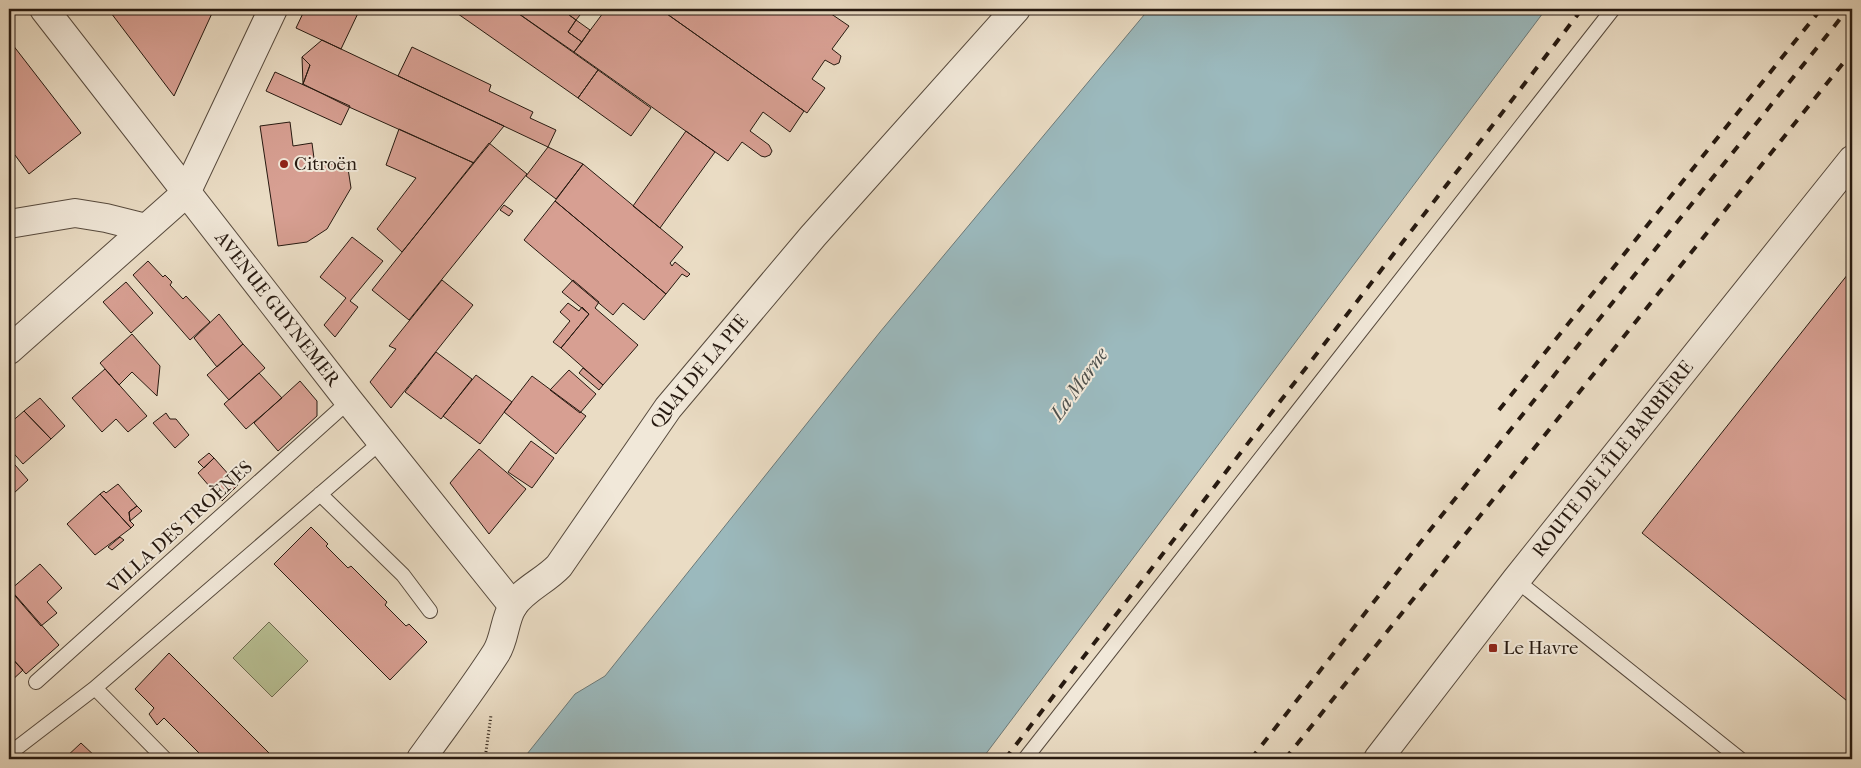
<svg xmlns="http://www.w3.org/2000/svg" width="1861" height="768" font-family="'IM FELL French Canon',serif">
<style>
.green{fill:#b8c094;stroke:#6f6c52}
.water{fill:#9bb9bd;stroke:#6c7978}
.building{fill:#d79f92;stroke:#261910}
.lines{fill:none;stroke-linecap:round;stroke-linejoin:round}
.service-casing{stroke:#574a3d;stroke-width:16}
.minor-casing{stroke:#574a3d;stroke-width:30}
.tertiary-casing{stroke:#574a3d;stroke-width:30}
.path{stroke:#261910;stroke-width:3;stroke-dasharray:1 2.5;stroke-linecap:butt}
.service{stroke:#f1e8d9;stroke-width:14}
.minor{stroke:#f1e8d9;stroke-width:28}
.tertiary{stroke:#f1e8d9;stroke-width:28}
.rail{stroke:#261910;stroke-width:4;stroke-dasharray:9 9;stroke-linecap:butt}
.poi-dot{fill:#8f2418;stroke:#f1e8d9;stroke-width:2}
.labels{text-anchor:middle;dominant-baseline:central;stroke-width:4;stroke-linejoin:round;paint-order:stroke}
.poi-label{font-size:19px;fill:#261910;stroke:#f1e8d9;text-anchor:start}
.street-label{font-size:19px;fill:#261910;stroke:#f1e8d9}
.water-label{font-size:20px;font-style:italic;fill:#4f514d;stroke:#f1e8d9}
</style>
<rect width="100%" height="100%" fill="#eadcc4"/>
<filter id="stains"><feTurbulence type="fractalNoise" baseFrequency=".004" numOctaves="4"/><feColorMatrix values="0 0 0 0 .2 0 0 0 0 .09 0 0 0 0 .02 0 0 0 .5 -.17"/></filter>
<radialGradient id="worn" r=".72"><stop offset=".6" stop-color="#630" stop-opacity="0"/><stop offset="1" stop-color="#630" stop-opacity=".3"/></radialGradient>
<path class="green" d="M269 622 308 661 272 697 233 658Z"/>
<path class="water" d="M1149 9H1546L982 759H523L575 694 605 676 880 332Z"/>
<path class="building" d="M108 9H214L174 96Z
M305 9H360L341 49 296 28Z
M451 9H512L598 70 578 98Z
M512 9H561L576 20 568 32 582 42 574 52Z
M561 9H570L580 15 576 20Z
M606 9H660L804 111 790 132 763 112 750 131 769 145 772 151 770 155 765 157 761 156 742 142 728 161 574 52Z
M660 9H824L849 26 832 49 841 56 839 63 834 65 825 60 812 79 825 88 807 113Z
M576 20 590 30 582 42 568 32Z
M9 40 81 133 29 174 9 147Z
M322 40 341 49 504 126 474 163 349 107 303 84 310 65 302 57Z
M412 47 491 85 489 91 533 112 530 118 556 130 548 147 398 76Z
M302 57 310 65 303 84Z
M598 70 651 108 631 136 578 98Z
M275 72 350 106 341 125 266 91Z
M290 122 293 146 312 143 315 166 347 162 351 188 327 229 307 242 278 246 260 126Z
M399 129 474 163 402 252 377 229 416 178 386 165Z
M686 131 715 152 660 228 633 206Z
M489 143 527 174 409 320 372 290Z
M548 147 583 164 556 199 526 176Z
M583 164 683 247 670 263 672 266 675 262 690 274 687 277 682 274 666 294 555 201Z
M555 201 666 294 644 320 623 303 613 315 524 240Z
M504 205 513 211 509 216 500 210Z
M352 237 383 261 350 301 358 307 335 337 324 325 346 298 320 277Z
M148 261 163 277 165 275 172 282 170 285 183 299 186 296 210 322 190 340 133 275Z
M1852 269V705L1642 533Z
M442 280 473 305 391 408 370 382 396 349 389 346Z
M573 280 599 302 595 308 638 345 603 385 561 348 589 314 562 292Z
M126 282 153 313 131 333 103 302Z
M568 303 579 311 582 307 589 314 561 348 553 342 570 321 560 312Z
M219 314 243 344 217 367 194 338Z
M132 334 160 366 157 396 132 372 119 385 100 363Z
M243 344 265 368 229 400 207 375Z
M436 352 472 379 441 419 405 392Z
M583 368 603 385 599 390 579 373Z
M105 369 147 416 128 432 116 419 102 432 72 398Z
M569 370 596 394 580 413 550 390Z
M259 373 282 398 246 429 224 404Z
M476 375 512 402 480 444 443 416Z
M532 376 586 416 556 454 504 412Z
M300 381 317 401V416L278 451 254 423Z
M40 398 65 426 51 439 24 411Z
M24 411 51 439 23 464 9 448 13 443 9 439V424Z
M166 413 170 419H176L189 435 175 448 153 423Z
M531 441 554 458 532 488 508 472Z
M479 449 526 489 489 534 450 483Z
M209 453 214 458 204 468 198 462Z
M9 458 28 480 13 494H9Z
M214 458 238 485 222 501 198 473Z
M118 484 137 506 129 512 130 521 134 525 131 528 100 494 104 491 106 493Z
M100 494 131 528 95 555 67 524Z
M137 506 142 511 130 521 129 512Z
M311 527 328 544 326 546 348 568 351 566 387 602 385 605 406 626 409 624 427 642 390 680 274 564Z
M120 537 124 540 112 550 108 547Z
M40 564 62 588 47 602 57 613 41 626 10 590Z
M9 588 59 645 26 674 9 655Z
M169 653 275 759H199L202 756 164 718 157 725 149 714 154 708 135 689Z
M9 655 23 670 9 683Z
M81 743 98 759H64Z"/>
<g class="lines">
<defs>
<path id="service" d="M320 494 403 575 430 611
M1516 580 1740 759
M36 682 349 401
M95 688 165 759
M9 754 95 688 382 441
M1025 759 1613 9"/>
<g id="minor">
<path id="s1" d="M44 9 349 401 513 606"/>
<path d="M9 224 75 213 106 218 146 228"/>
<path d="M9 350 186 193 273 9"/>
<path id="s2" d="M1378 759 1516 580 1852 160"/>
</g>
<g id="tertiary">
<path id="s3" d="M421 759C446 724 473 689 496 653 505 639 504 620 513 606 524 589 545 581 559 566L668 408 813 236 1016 9"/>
</g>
</defs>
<use href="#service" class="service-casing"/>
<use href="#minor" class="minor-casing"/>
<use href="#tertiary" class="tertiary-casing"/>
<path class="path" d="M485 759 491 715"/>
<use href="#service" class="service"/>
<use href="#minor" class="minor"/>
<use href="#tertiary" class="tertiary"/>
<path class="rail" d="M1499 410 1821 9
M1005 759 1582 9
M1251 759 1430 530 1848 9
M1285 759 1852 52"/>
</g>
<g class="poi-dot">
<circle cx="284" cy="164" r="5"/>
<rect x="1488" y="643" width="10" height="10" rx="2.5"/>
</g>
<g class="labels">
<g class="poi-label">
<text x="294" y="164">Citroën</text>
<text x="1503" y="648">Le Havre</text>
</g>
<g class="street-label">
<text stroke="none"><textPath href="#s1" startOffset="380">AVENUE GUYNEMER</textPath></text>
<text stroke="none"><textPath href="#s3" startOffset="481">QUAI DE LA PIE</textPath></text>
<text stroke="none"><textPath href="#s2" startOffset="381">ROUTE DE L'ÎLE BARBIÈRE</textPath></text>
<text transform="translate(180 527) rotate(-42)">VILLA DES TROÈNES</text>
</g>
<g class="water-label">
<text transform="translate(1079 384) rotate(-54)">La Marne</text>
</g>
</g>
<rect width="1861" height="768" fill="none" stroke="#eadcc4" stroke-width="30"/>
<rect x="10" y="10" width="1841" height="748" fill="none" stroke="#261910" stroke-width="2.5"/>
<rect x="15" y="15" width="1831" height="738" fill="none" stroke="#261910"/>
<rect width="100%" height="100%" filter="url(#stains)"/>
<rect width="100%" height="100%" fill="url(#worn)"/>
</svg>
